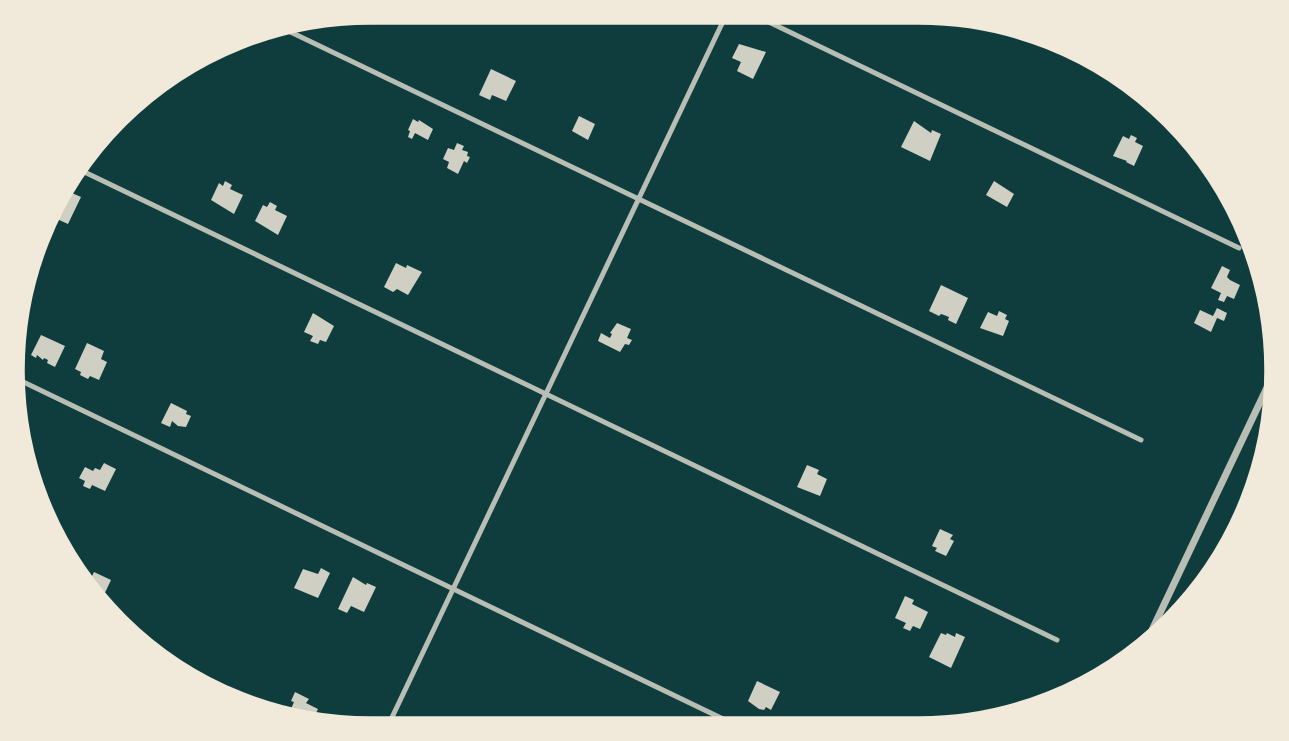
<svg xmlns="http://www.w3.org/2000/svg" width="1289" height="741" font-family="Inter,sans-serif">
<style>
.building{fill:#cfcfc3}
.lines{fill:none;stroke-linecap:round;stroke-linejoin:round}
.minor{stroke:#b8beb3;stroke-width:5}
.tertiary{stroke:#b8beb3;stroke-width:7}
.rim{fill:none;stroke:#f1e9da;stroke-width:3.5}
</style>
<rect width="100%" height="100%" fill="#0f3d3e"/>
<path class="building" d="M739 44 766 52 753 79 737 71 741 62 732 58Z
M491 69 516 81 506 101 492 95 490 100 479 95Z
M579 116 595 124 588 140 572 131Z
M413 119 418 122 419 120 433 129 428 140 415 133 412 139 408 137 410 131 408 130Z
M914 121 931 133 932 130 941 134 930 161 901 147Z
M1131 135 1137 138 1135 142 1143 146 1134 166 1126 162 1127 161 1113 156 1123 136 1129 139Z
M457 143 464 146 462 150 468 152 467 156 470 157 467 163 464 161 458 174 447 168 449 162 443 159 448 148 454 150Z
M225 181 232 185 230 189 243 195 234 214 211 200 219 183 223 186Z
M994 181 1014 194 1007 207 986 195Z
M72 193 81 197 68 224 57 219 54 225 48 222 59 197H65L64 200 68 202Z
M270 202 277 206 275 210 287 216 278 235 255 221 263 205 267 207Z
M396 263 406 268 407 265 422 272 408 295 397 289 393 292 384 287Z
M1222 266 1230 270 1227 277 1230 280 1240 285 1234 299 1227 296 1224 302 1218 300 1221 293 1211 288Z
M941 285 968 298 956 324 948 320 949 317 944 315 941 314 939 316 929 311Z
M1217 308 1227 313 1224 321 1217 318 1211 332 1194 323 1200 310 1213 316Z
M999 311 1007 315 1005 319 1009 321 1003 336 980 328 988 312 997 316Z
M313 313 334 326 326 342 320 340 318 344 310 341 313 336 304 332Z
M617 323 631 329 627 338 632 340 629 345 625 344 620 352 598 341 601 333 610 338 612 334 610 333Z
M41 335 65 346 55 367 47 363 48 360 44 358 43 360 37 355 36 358 31 355Z
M87 343 104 351 101 359 107 362 99 380 90 376 88 379 80 375 81 372 75 369Z
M171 403 187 411 186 414 191 416 186 427 178 426 172 421 170 427 161 423Z
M104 463 116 469 105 491 92 485 90 489 83 486 85 481 79 478 85 467 93 471 95 468 100 470Z
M807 465 819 470 817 474 827 479 820 496 797 487Z
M940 529 953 535 950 539 954 541 946 556 935 551 937 548 932 546Z
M1224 542 1229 545 1219 568 1213 565 1216 559 1214 558 1215 555 1217 556 1219 547 1221 548Z
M321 568 330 573 318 598 294 588 303 569 318 574Z
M94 572 111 580 103 597 110 601 106 609 85 590Z
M353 577 366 585 367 583 376 587 364 612 351 606 347 613 338 609Z
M905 596 914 600 912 604 928 612 920 629 913 626 910 631 903 628 906 623 895 618Z
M941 633 946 635 947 633 955 637 956 633 965 637 951 668 929 657Z
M757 681 780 692 771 710 766 707 764 710 759 709 748 701Z
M295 692 309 699 306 703 318 709 311 723 287 718 294 702 291 701Z"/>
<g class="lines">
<path class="minor" d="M746 11 1239 248
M278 26 1141 440
M74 167 1057 640
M13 377 746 730
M386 730 728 11"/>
<path class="tertiary" d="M1143 649 1272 377"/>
</g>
<path d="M0 0H1289V741H0ZM370 23H919A347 347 0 0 1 1266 370V371A347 347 0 0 1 919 718H370A347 347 0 0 1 23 371V370A347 347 0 0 1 370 23Z" fill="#f1e9da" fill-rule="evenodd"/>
<path class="rim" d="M370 23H919A347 347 0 0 1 1266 370V371A347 347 0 0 1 919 718H370A347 347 0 0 1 23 371V370A347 347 0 0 1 370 23Z"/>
</svg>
